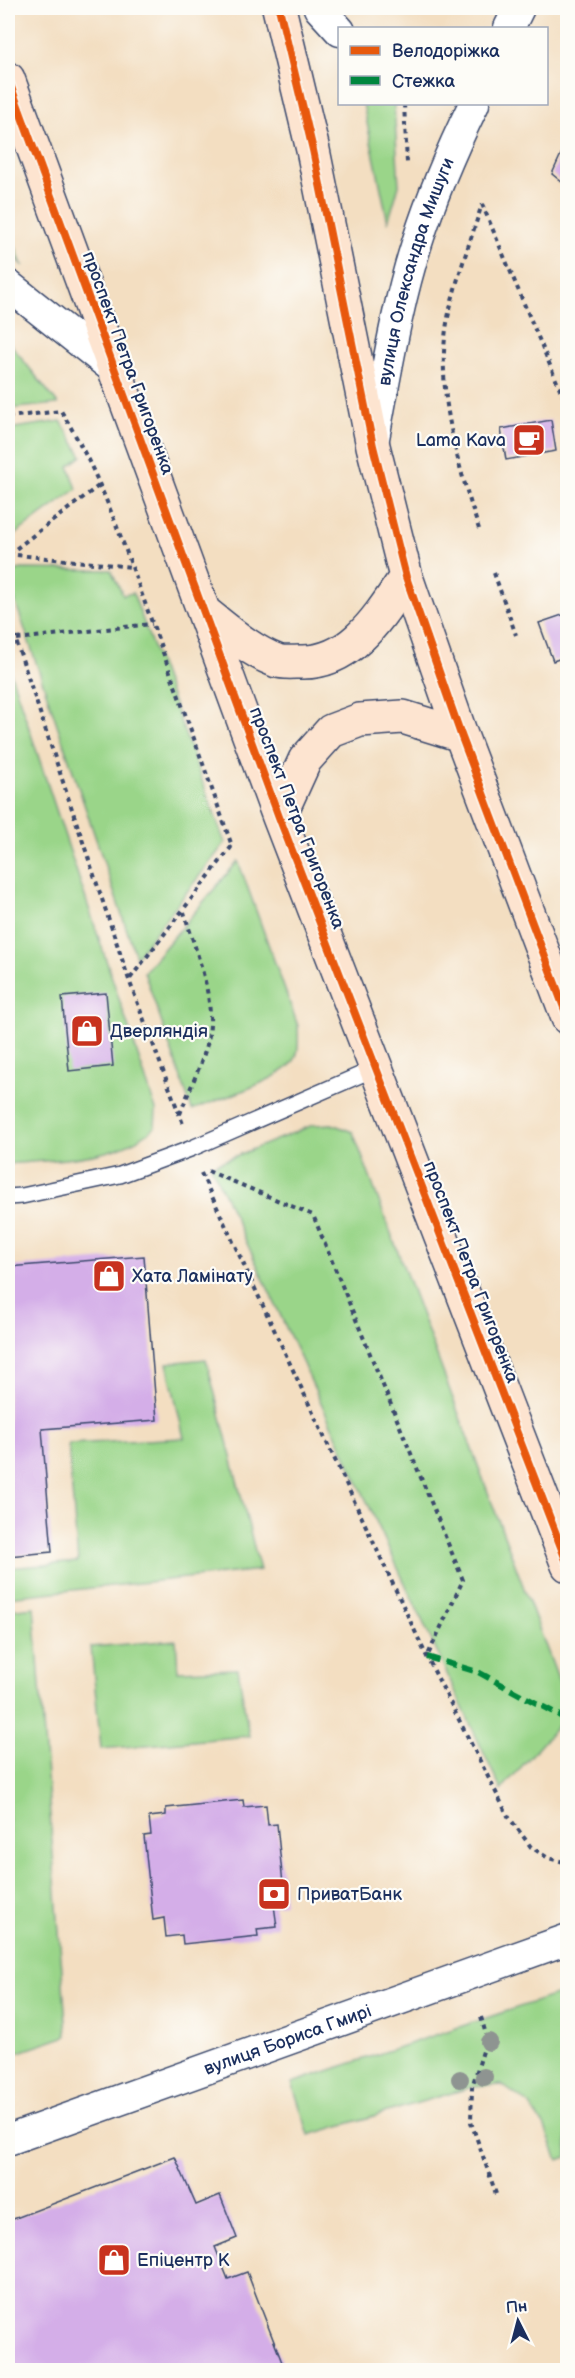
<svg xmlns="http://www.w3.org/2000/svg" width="575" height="2378" font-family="'Balsamiq Sans',sans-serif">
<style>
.green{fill:#9ad589;stroke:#5a8274;stroke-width:1.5}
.building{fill:#d4aee8}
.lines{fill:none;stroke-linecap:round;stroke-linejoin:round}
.lane-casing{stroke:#3b496d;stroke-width:18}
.street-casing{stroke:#3b496d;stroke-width:33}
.secondary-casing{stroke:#3b496d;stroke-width:36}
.path{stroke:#3b496d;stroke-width:4;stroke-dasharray:4.5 4.5;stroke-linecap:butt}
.lane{stroke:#fff;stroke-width:15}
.street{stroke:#fff;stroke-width:30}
.secondary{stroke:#fde4d0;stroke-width:33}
.quiet{stroke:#00873e;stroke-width:6;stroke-dasharray:12 6;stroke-linecap:butt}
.cycleway-casing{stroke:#fdfcf7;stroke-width:11}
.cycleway{stroke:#e8590c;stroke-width:8}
.tree{fill:#8e9491}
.labels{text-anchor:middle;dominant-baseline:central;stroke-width:4.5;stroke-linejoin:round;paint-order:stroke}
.street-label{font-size:18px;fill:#1b2f5e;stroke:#fdfcf7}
.poi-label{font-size:18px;fill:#1b2f5e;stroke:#fdfcf7;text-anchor:start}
</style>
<rect width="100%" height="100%" fill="#fdfcf7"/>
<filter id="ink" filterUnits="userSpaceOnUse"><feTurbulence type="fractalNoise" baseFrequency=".0167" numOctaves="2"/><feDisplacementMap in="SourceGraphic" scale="12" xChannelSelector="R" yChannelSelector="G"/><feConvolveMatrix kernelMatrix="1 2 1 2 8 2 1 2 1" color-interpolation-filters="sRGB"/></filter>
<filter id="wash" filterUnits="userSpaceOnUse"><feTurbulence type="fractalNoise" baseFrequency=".008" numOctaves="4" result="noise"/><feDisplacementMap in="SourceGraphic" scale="24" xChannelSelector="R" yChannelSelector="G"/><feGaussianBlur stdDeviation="1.35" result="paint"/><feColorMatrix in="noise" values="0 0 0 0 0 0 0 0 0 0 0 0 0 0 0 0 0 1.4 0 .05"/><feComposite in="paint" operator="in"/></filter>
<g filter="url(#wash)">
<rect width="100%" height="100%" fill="#f3dec1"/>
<path class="green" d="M363 104H394L399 186 388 222Z
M8 226 22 265H23L8 252Z
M8 341 58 404 8 409Z
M61 421 82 456 69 466 77 489 14 535 8 533V429Z
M22 569 111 570 123 595 133 593 225 843 136 957 8 580V572Z
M8 665 156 1110 155 1127C117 1161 56 1159 8 1164Z
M238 861 298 1026C298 1037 300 1053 293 1062 279 1081 216 1100 192 1110L144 972Z
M332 1124 353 1132 567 1703V1715L501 1790 211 1166 313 1125Z
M206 1359 260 1570 8 1597V1568L78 1562 68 1444 184 1438 167 1363Z
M34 1607 67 2036 8 2056V1610Z
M176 1640 178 1671 238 1669 249 1736 101 1749 91 1647Z
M567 1991V2157L558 2160 544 2125 529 2104 502 2085 472 2087 309 2135 292 2083Z"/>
<g id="blocks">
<path class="building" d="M568 139V187L552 174Z
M551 420 556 451 506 460 501 429Z
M568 613V656L553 661 539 623Z
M106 993 113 1066 69 1071 62 997Z
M144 1256 157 1420 42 1429 52 1552 8 1556V1267Z
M243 1800 244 1807 266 1805 268 1825 277 1824 285 1904 274 1905 277 1927 257 1929 258 1936 183 1944 182 1935 166 1937 164 1918 153 1920 144 1836 151 1835 149 1817 166 1815V1808Z
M175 2157 196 2205 220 2195 237 2238 215 2247 228 2279 247 2272 285 2370H8V2221Z"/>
</g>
</g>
<g filter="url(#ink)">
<use href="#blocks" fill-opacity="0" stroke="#3b496d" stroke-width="1.5"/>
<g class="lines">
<defs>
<path id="lane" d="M8 1197 22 1196 120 1175 190 1149 376 1068"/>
<g id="street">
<path d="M319 8 340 31"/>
<path d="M509 28 519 8"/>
<path d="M8 285 114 369"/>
<path id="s1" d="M373 443C386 376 396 308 417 243 432 195 452 149 474 104"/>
<path id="s2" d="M8 2140 568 1939"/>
</g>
<path id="secondary" d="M279 8 313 150 373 446 406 577 461 735 568 1018
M8 79 279 817 568 1565
M204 612C227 630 250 651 277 661 284 663 293 662 300 662 352 664 380 615 406 577
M279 817 305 760 331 731 360 720 403 717 461 735"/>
</defs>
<use href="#lane" class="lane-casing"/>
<use href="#street" class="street-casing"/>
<use href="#secondary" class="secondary-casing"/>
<path class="path" d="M404 104 407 163
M482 204 568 408
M8 417 61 411C103 478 126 552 153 625 180 699 206 772 232 846L129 980
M479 529C457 462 433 384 449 313 457 276 471 240 482 204
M8 554 132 567
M9 554 101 484
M494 573 516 635
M8 617 129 980 183 1124
M8 640 152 624
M180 1114C188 1092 206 1056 209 1035 215 995 195 950 184 912
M208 1171 313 1215 463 1580 427 1657
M201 1173 427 1657 508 1816 531 1847 548 1858 568 1863
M481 2017 487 2038 472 2087 471 2122 496 2194"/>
<use href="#lane" class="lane"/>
<use href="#street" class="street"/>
<use href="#secondary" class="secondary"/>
<path class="quiet" d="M427 1657 478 1672 568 1720"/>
<defs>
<path id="cycleway" d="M279 8 313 150 373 446 406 577 461 735 568 1018
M8 79 279 817 568 1565"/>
</defs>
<use href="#cycleway" class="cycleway-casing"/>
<use href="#cycleway" class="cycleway"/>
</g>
<g class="tree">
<circle cx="489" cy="2042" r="9"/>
<circle cx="484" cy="2077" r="9"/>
<circle cx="460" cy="2079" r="9"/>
</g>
</g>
<defs>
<symbol id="cafe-square" viewBox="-11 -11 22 22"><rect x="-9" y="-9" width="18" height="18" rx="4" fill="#c8321e" stroke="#fdfcf7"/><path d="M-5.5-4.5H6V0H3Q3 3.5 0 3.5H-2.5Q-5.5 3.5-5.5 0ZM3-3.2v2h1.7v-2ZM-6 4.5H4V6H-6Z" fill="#fff"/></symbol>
<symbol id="shop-square" viewBox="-11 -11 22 22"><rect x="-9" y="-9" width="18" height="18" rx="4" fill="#c8321e" stroke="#fdfcf7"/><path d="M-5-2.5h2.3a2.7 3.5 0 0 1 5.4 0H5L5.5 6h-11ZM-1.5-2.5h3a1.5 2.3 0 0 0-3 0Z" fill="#fff"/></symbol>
<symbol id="bank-square" viewBox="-11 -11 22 22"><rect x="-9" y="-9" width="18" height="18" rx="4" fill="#c8321e" stroke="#fdfcf7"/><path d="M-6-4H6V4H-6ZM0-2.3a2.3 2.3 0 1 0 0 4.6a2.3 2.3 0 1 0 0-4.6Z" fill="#fff"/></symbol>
</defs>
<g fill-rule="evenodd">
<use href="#cafe-square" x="510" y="421" width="38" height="38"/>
<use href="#shop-square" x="68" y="1012" width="38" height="38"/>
<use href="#shop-square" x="90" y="1257" width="38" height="38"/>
<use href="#bank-square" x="255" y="1875" width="38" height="38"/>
<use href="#shop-square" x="95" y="2241" width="38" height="38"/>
</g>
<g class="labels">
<g class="street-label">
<text stroke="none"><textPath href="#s1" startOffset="177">вулиця Олександра Мишуги</textPath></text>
<text transform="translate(128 363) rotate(70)">проспект Петра Григоренка</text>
<text transform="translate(297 818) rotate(69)">проспект Петра Григоренка</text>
<text transform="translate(471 1272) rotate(69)">проспект Петра Григоренка</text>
<text stroke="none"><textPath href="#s2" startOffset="297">вулиця Бориса Гмирі</textPath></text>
</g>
<g class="poi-label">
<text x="506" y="440" text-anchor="end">Lama Kava</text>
<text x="110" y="1031">Дверляндія</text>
<text x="132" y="1276">Хата Ламінату</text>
<text x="297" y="1894">ПриватБанк</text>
<text x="137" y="2260">Епіцентр К</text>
</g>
</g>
<rect width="575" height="2378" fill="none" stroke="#fdfcf7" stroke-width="30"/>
<rect x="338" y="27" width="210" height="78" fill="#fdfcf7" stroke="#a3aaba" stroke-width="1.5"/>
<rect x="350" y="46" width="30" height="9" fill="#e8590c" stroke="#a3aaba" stroke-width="1.5"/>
<text x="392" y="57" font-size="18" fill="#1b2f5e">Велодоріжка</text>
<rect x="350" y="76" width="30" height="9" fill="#00873e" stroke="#a3aaba" stroke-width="1.5"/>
<text x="392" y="87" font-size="18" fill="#1b2f5e">Стежка</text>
<g transform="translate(518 2321) rotate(354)" stroke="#fdfcf7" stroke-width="4.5" paint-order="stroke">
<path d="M0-4.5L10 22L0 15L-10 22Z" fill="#1b2f5e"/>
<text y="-9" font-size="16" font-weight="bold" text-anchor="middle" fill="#1b2f5e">Пн</text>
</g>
</svg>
